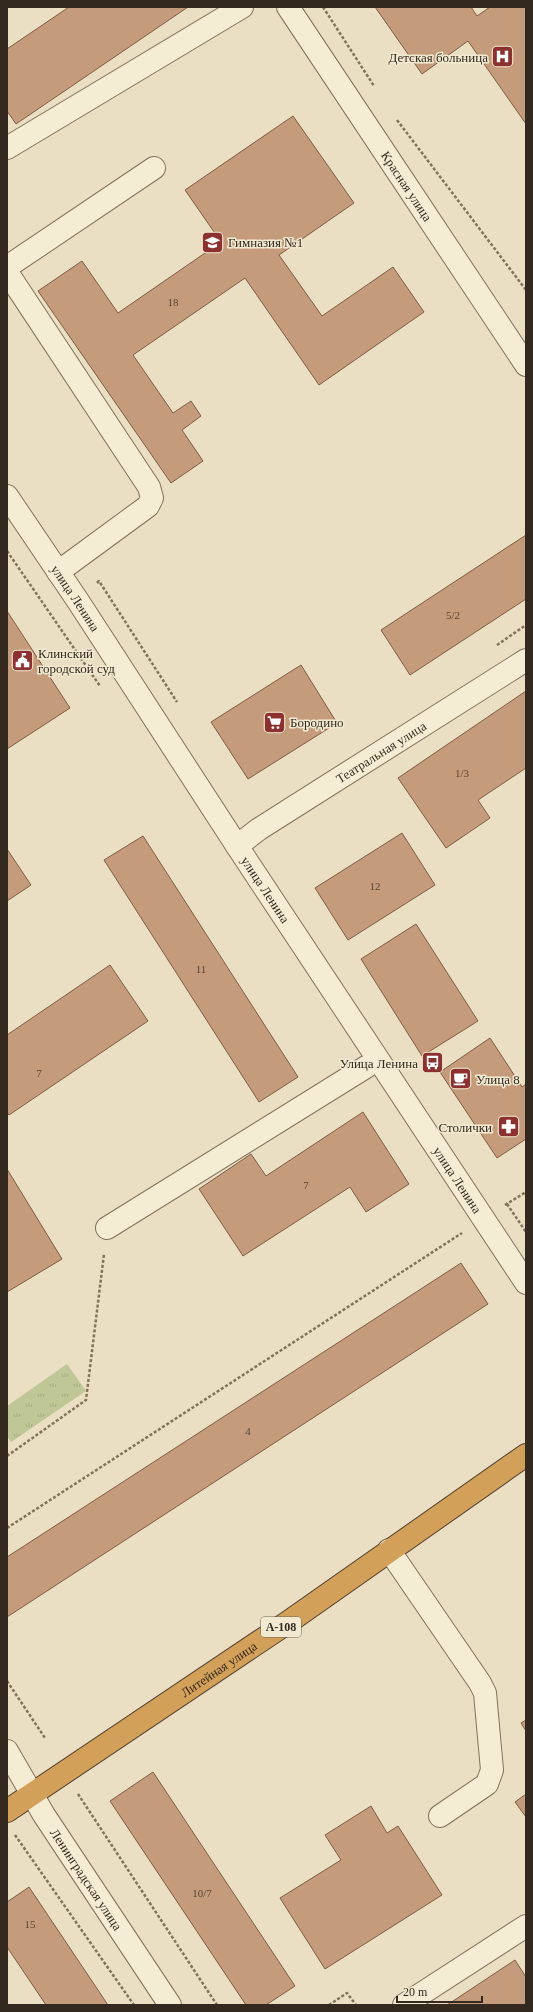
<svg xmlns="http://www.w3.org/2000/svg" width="533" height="2012" font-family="Georgia,serif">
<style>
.grass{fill:url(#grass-tufts)}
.building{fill:#c59c7b;stroke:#7f5c43}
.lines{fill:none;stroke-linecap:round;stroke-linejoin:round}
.minor-casing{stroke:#82715b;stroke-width:24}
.highway-casing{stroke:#503f2f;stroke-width:24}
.path{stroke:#82715b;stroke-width:2.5;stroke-dasharray:3 2;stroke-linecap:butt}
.minor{stroke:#f5ecd4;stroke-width:22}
.highway{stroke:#d3a059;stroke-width:22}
.labels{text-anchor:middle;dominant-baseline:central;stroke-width:3;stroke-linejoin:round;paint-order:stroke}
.number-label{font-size:11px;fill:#584635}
.shield{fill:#f2e9d1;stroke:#6c6354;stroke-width:1}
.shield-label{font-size:12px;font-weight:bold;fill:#33291e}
.poi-label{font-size:13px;fill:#33291e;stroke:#f2e9d1;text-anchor:start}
.street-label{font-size:13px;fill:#33291e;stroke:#f2e9d1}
</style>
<defs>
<pattern id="grass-tufts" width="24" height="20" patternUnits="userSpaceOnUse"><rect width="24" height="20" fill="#c0c797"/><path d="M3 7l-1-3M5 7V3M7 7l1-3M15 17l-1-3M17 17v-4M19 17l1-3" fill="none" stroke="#a5ab82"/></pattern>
</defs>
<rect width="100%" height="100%" fill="#eadfc2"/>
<path class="grass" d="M67 1364 86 1391 11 1442 7 1436V1406Z"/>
<path class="building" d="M69 7H188L16 124 7 111V49Z
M375 7H471L477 16 490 7H526V124L468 41 422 74Z
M293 116 354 203 279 255 322 316 393 267 424 312 319 385 245 278 133 355 173 413 191 401 201 416 182 430 203 461 171 483 38 291 82 261 118 313 221 242 185 190Z
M526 535V599L410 675 381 630Z
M7 611 70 708 7 749Z
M301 665 337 723 248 779 211 722Z
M526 691V768L478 800 490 818 446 848 398 778Z
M402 833 435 885 348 940 315 888Z
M143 836 298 1077 259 1102 104 860Z
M7 849 31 885 7 901Z
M416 924 478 1021 422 1056 361 959Z
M110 965 148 1021 9 1115 7 1112V1035Z
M490 1038 522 1087 526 1084V1139L497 1158 440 1072Z
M363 1112 409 1184 366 1212 350 1187 243 1256 199 1189 251 1154 266 1176Z
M7 1169 62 1259 7 1292Z
M461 1263 488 1304 7 1617V1557Z
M526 1720V1731L521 1723Z
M153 1772 295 1986 266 2005H246L110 1801Z
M526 1794V1817L515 1802Z
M371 1806 387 1833 398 1826 442 1895 325 1969 280 1898 341 1860 325 1835Z
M29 1887 108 2005H46L7 1947V1902Z
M515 1960 526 1977V2005H447Z"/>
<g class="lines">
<defs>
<g id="minor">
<path id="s1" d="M288 7 526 365"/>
<path d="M7 148 242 7"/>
<path d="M7 267 154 168"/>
<path d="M7 272 149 487 152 498 148 506 58 572"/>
<path id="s2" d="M7 496 78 601 237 846 526 1283"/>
<path id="s3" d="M237 846 259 829 526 660"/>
<path d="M107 1228 366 1067"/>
<path d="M389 1550 480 1683 485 1693 492 1770 487 1784 440 1816"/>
<path id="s4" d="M7 1751 44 1815 170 2005"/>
<path d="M404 2005 526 1926"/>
</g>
<g id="highway">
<path id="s5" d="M7 1811 287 1623 526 1455"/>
</g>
</defs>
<use href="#minor" class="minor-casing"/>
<use href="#highway" class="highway-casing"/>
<path class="path" d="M323 7 374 86
M397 120 526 290
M7 551 100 686
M97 583 99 581 177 702
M497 645 526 625
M507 1204 526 1232
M505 1205 526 1192
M7 1456 86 1400 104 1254
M7 1528 462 1233
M7 1681 45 1738
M78 1794 217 2005
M15 1835 134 2005
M329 2005 347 1993 356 2005"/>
<use href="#minor" class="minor"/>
<use href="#highway" class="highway"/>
</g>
<defs>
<symbol id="hospital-square" viewBox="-11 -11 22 22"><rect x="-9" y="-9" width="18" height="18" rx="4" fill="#8c3130" stroke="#f2e9d1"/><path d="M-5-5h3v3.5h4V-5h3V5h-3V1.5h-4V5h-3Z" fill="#fff"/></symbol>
<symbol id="school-square" viewBox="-11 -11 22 22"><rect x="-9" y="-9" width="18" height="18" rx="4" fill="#8c3130" stroke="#f2e9d1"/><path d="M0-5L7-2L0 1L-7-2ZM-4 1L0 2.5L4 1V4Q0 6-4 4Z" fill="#fff"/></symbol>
<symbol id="civic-square" viewBox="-11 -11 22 22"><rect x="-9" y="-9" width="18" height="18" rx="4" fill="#8c3130" stroke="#f2e9d1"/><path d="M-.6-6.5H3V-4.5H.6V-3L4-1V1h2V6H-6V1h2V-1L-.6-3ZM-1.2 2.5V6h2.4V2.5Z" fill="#fff"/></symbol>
<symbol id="supermarket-square" viewBox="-11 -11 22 22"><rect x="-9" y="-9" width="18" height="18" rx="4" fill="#8c3130" stroke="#f2e9d1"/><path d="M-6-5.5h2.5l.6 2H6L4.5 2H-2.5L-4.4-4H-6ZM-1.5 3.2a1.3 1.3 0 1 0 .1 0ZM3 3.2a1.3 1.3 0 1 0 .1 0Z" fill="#fff"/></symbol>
<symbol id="bus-square" viewBox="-11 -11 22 22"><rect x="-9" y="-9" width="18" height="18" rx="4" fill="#8c3130" stroke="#f2e9d1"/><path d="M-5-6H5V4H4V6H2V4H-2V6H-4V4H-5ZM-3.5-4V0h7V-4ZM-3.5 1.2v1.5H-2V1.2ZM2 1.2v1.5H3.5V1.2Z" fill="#fff"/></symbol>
<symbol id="cafe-square" viewBox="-11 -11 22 22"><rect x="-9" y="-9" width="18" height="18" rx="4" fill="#8c3130" stroke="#f2e9d1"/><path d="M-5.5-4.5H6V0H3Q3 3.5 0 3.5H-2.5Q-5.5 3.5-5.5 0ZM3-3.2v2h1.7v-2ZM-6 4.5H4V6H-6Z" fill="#fff"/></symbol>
<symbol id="pharmacy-square" viewBox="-11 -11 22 22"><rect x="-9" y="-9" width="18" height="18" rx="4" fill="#8c3130" stroke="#f2e9d1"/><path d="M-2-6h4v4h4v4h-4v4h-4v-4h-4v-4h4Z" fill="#fff"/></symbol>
</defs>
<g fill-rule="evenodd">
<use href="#hospital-square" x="490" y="44" width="25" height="25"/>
<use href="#school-square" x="200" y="230" width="25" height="25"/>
<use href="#civic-square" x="10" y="648" width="25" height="25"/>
<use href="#supermarket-square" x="262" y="710" width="25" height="25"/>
<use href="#bus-square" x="420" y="1050" width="25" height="25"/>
<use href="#cafe-square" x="448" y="1066" width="25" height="25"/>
<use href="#pharmacy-square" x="496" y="1114" width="25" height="25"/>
</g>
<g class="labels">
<g class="number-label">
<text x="173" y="302">18</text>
<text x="453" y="615">5/2</text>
<text x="462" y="773">1/3</text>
<text x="375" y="886">12</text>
<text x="201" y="969">11</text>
<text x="39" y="1073">7</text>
<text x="306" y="1185">7</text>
<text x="248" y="1431">4</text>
<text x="202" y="1893">10/7</text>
<text x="30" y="1924">15</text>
</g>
<rect class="shield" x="261" y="1617" width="40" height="20" rx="3"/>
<g class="shield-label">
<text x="281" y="1627">А-108</text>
</g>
<g class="poi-label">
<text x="488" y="57" text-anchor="end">Детская больница</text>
<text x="228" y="242">Гимназия №1</text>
<text x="38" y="653">Клинский<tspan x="38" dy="15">городской суд</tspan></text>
<text x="290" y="722">Бородино</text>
<text x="418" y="1063" text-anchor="end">Улица Ленина</text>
<text x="476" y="1079">Улица 8</text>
<text x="492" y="1127" text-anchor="end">Столички</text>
</g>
<g class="street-label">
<text stroke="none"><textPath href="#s1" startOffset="215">Красная улица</textPath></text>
<text stroke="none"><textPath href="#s2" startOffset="123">улица Ленина</textPath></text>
<text stroke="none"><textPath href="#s3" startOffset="172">Театральная улица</textPath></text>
<text stroke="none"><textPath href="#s2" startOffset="471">улица Ленина</textPath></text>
<text stroke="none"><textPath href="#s2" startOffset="819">улица Ленина</textPath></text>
<text stroke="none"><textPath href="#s5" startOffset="255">Литейная улица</textPath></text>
<text stroke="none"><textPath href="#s4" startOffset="151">Ленинградская улица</textPath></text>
</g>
</g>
<rect width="533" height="2012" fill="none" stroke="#33291e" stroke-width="16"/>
<path d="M397 1996v6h85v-6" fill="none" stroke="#33291e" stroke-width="2"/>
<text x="403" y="1996" font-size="12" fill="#33291e" stroke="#f2e9d1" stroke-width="3" paint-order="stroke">20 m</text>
</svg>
